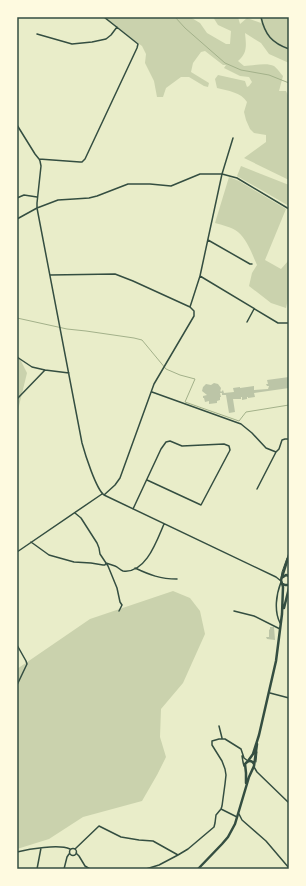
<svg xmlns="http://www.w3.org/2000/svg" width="306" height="886" font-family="Quicksand,sans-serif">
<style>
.green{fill:#cad2ad}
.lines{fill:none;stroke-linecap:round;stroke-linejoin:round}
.stream{stroke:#a3b18a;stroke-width:1}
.building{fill:#bcc5a7}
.service{stroke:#344e41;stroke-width:1}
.minor{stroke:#344e41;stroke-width:1.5}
.primary{stroke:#344e41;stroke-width:2.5}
.neatline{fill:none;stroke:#344e41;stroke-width:1.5}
</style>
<rect width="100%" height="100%" fill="#e9edc9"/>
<path class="green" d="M102 17H190L200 23 207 33 226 44H230L231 31 218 25 213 17H238L240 24 247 18 261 23 260 17H289V63L269 54 261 43 245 33C246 44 248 53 238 61L244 66C253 66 266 62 274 66 277 68 281 74 283 76L279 91H286L289 97V180L244 158 266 142V135L254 133 250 129 246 120 244 112 247 102C241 92 228 91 217 88L215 79 218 75 245 81 247 87 249 86 252 82 249 77 240 76 224 68 226 65H223L205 51 201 52 193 63 191 72 209 83 208 87 204 86 189 77H181L166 88 163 97H157L154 81 145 63 146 54 142 46Z
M241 166 289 185V206L237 176Z
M229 177 239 181 286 209 265 260 281 269 289 260V299H288L286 308 271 303 249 286 252 273 257 265C252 254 248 241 238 232 232 227 222 225 215 223Z
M17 353 27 373 17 414Z
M173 591 190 598 200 611 205 634 183 683 161 709 160 737 166 757 157 775 142 801 83 817 49 839 17 849V669L90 619Z"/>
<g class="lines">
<path class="stream" d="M175 17 185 28 225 63 241 70 269 75 289 83
M17 318 67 329 86 331 134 338 142 340 166 369 180 375 195 379 185 402 239 421 246 412 289 405"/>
</g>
<path class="building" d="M289 377V388L254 393 255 397 248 398V397H247V399L242 400V397H241V399H233L235 412 229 413 226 395H222V393H220L221 397H220V400L217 401V403L209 404V401L205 402 204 398H203V396L207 395 202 391 203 387 206 384 211 385 214 383 218 384 221 388 220 392V390L221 392 223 390 224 393 234 392 233 388 240 387V388L254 386V390L268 389 269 386H267L266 384H268L267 380Z
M270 627H274L275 640 267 639 266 637H269V630L270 629Z"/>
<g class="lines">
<path class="service" d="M281 578 282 572 287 558
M256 762 257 752"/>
<path class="minor" d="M261 17C265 35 272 43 289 49
M37 34 72 44 92 42 106 39 111 35 117 27
M17 125 35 154 39 159 40 161 41 166 37 203V208L82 443C85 454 96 489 104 495L276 577 281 581
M39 159 80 162H82L85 159 137 48 138 44 104 17
M17 198 24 195 37 197
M17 219 37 208 58 200 74 199 89 198 97 196 128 184H150L171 186 200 174H222L233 138
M208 240 250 264H252
M50 275 115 274 133 281 190 307 194 311V316L154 384 120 478 115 485 104 495
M200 276 278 323H289
M190 307 200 276 222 174 237 178 289 209
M247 322 254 309
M17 357 32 367 45 370 17 399
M45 370 69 373
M152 392 241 424 252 433 266 448 276 452
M257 489 276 452 279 449 282 440 285 439H289
M133 509 161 449 166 442 170 441 182 446 224 444 229 446 230 450 229 452 201 505 147 480
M31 542 49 555 74 562 91 563 103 565H105L106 563 100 554 99 548 97 543 81 518 75 513
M17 552 102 494
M106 563C109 564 112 565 115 566 118 567 120 570 123 571 146 574 157 540 164 524
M106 563 108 566 117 588 120 602 122 605 119 611
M135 568C150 575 160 579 177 579
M234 611 254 616 280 629
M280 623C274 611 276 595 281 582
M17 645 26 661 27 664 17 685
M270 693 289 698
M219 726 222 738
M242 756 243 762 244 766
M254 767 257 772 289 803
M221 809 237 817
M239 814 242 820 266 841 289 868
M69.5 852a3.5 3.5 0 1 1 7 0a3.5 3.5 0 1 1-7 0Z
M75 849 99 826 121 837 139 840 153 841 178 855 188 849 214 827 215 823 216 815 221 809 222 806 225 784 226 775 225 769 222 761 212 745V741L219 739H225L241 749 244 758 248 761
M17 852C29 849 59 844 70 849
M76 853 79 856 85 866 90 869
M37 869 41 848
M64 869 67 857 69 854
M146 869 159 865 178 855"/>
<path class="primary" d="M283 577 286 575 289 576
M283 584 285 585H289
M284 608 289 588
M248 761 253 754 259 735 276 661 282 614 283 587 281 580 289 555
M246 783V773L245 764C248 760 252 760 254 764
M198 869 222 844 228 837 235 824 249 777 254 766 257 744"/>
</g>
<rect width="306" height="886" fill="none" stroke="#fefae0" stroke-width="36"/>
<rect x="18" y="18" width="270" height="850" class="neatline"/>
</svg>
